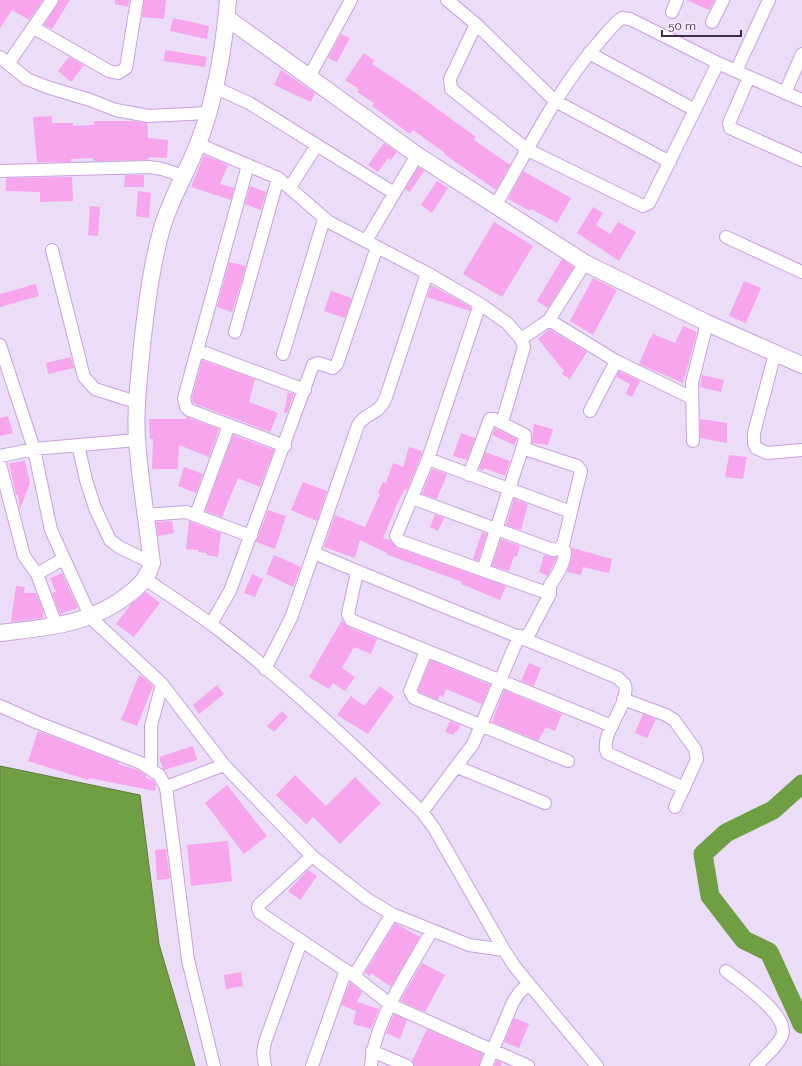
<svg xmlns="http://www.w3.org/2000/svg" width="802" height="1066" font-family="Raleway,sans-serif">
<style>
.water{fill:#709e42;stroke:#617c44}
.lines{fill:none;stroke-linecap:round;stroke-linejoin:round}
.river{stroke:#709e42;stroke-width:19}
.building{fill:#f7a5ec}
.minor-casing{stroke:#c8a1e1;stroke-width:14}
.major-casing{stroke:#c8a1e1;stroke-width:18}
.minor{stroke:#fff;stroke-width:12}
.major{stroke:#fff;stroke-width:16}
</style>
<rect width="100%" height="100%" fill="#ebdcf7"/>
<path class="water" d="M0 766 140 795 159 944 195 1066H0Z"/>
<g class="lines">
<path class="river" d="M802 784 773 810 726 833 703 854 710 896 744 940 769 952 802 1024"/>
</g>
<path class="building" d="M0 0H43L29 20 12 10 0 28Z
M59 0H70L52 29 44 25Z
M115 0H129L128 7 115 4Z
M144 0H166L164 19 142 17Z
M686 0H715L709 10Z
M173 18 209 26 207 39 170 31Z
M341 34 350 38 337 62 328 58Z
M165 50 207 57 205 67 164 61Z
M364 53 374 60 372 64 410 89 476 137 474 140 510 165 496 190 444 154 445 153 413 130 410 134 372 106 374 103 357 92 359 89 345 80Z
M69 57 84 65 71 82 58 71Z
M281 70 315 93 311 102 274 85Z
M52 116V123H73V126L94 125V121H134L147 123 148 138 168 140 167 158 149 157V159L145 160 101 161H93V158L71 159V162H37L33 117Z
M384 143 397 152 391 160 388 158 378 172 368 165Z
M204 155 228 165 220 184 234 188 231 200 191 187Z
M418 167 424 171 410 192 405 189Z
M523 171 571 198 557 223 531 209 530 211 508 199Z
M125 175H144V187H124Z
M72 177 73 201 40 202V192L6 191V178Z
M437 181 448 188 432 213 421 205Z
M250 186 266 192 261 210 245 204Z
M138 191 151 193 149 218 136 216Z
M90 206 100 207 98 236 88 235Z
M593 207 603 213 596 225 610 234 618 222 636 232 619 261 577 233Z
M494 222 533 246 502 297 463 274Z
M562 259 574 267 548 308 537 301Z
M229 262 246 266 232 312 217 307Z
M593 278 617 290 593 335 570 321Z
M744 281 761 288 746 323 729 316Z
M36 284 39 296 0 307V294Z
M431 285 471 307 470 311 427 297Z
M331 291 352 298 345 318 324 311Z
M683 326 697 332 683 383 639 364 650 338H651L653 334 675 343Z
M549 329 587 352 570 379 562 374 564 371 538 339Z
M71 357 74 368 48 374 46 363Z
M202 360 255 379 249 402 278 413 270 432 193 403 192 398Z
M619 371 640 381 632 397 626 394 630 384 616 377Z
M702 375 724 380 721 392 700 387Z
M288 392 294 394 287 413H284Z
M8 416 13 433 0 436V418Z
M186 417 219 429 209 457 179 445 178 469H152L153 439H150L149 419H186Z
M700 419 727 423V443L700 438Z
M534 424 553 429 548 445 532 443Z
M495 428 517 439 514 445 492 435Z
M461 433 475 438 467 460 453 456Z
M233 435 274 450 260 487 238 478 222 517 205 511Z
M409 447 422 451 421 456 407 490 405 489 398 502 383 538 390 540 398 548 506 586 500 600 461 584 462 582 386 554 387 553 360 540 355 558 324 547 335 515 365 527 380 494 378 493 383 482 386 483 393 463 403 467Z
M485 452 510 461 505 476 484 468 483 471 479 469Z
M729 455 747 457 743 479 725 477Z
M25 461 30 483 20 509 18 495H16L9 463Z
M184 467 203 474 196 493 178 486Z
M432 469 447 474 437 499 422 494Z
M303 482 327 491 317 521 291 510Z
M514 499 528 504 521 530 506 525Z
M268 510 286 516 275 549 256 542Z
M435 514 444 518 438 531 430 527Z
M172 521 174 533 158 536 156 522Z
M189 521 221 533 218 557 207 555V553L198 552 199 550 186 549Z
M482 532 487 534 478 561 473 559Z
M501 539 520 546 517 557 514 556 509 571 492 566Z
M572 548 612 559 609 573 583 567 581 575 567 572 572 557Z
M274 555 301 567 293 587 266 574Z
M544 555 557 557 548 576 539 572Z
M62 573 78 608 60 614 52 593 56 592 50 578Z
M252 574 263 579 255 597 244 593Z
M16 586 25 587 24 593H36L43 610V618L11 622Z
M146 592 160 603 134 637 116 624 131 604Z
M342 620 348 627 377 639 371 654 354 647 342 668 355 677 345 691 333 683 329 689 309 677Z
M430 660 490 685 482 704 446 689 443 697 440 695 438 700 419 692 418 690Z
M529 663 541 668 534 686 521 681Z
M139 675 144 678 153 686 137 726 121 720Z
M217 685 224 694 199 714 193 705Z
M380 686 394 697 368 734 337 715 351 696 364 706Z
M504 690 562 714 555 731 546 727 538 741 492 722Z
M282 711 288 717 274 732 267 726Z
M643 714 656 719 647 738 635 733Z
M450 721 460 725 457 732 455 731 453 735 445 732Z
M38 731 119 762 118 764 138 770 146 775V778L153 780 156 785 155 791 89 778 88 780 28 761Z
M193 746 197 760 164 770 163 769 159 757Z
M295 775 326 806 355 777 381 803 340 844 313 817 306 824 276 795Z
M227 785 267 836 244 854 205 803Z
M228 841 232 881 191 886 187 845Z
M166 849 170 879 157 880 155 850Z
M308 870 317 876 300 900 288 891Z
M395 923 420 937 391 987 371 973 370 976 365 973Z
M422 963 445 975 425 1012 400 1001Z
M241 972 243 986 226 989 224 975Z
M350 982 362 992 357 1002 379 1009 371 1029 353 1024 356 1011 341 1005Z
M394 1014 407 1020 400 1039 386 1033Z
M514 1018 529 1024 519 1048 504 1042Z
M427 1029 483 1054 479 1066H414L412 1061Z
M497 1060 502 1063 501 1066H494Z"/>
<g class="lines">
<defs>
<path id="minor" d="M447 0 476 24 555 101 670 162
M672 12 677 0
M712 22 723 0
M476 24 450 79 451 89 528 150 643 206 649 203 718 63 630 19 622 18C613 24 606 34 599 42 556 91 528 150 495 206
M34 28 109 71 118 73 126 68 137 0
M589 53 695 110
M0 57 27 79 47 87 90 100 116 110 148 116 208 113
M718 63 749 77 729 123 730 128 802 160
M8 64 52 0
M736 71 769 0
M309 77 351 0
M749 77 802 100
M214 87 249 103 394 193
M785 93 802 54
M198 144 278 178 329 222 427 273 480 304 507 323 521 339 524 347 502 423
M248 165 184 398 186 407 189 410 285 446
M0 171 149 167 162 169 183 176
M290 187 317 145
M726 237 802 272
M366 241 417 155
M52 250 84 377 95 389 136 402
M480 304 428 459 396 536 400 541 550 594
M549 320 616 361 692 398
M235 332 278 178
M521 339 549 320 585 263
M0 345 34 449 51 530 91 618 162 684 224 765 312 856 367 899 392 914 469 945 504 950
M197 350 305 390
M775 353 754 433V443L756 448 767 453 802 450
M283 354 324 219
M590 411 616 361
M693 441 692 383 707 323
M78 445 86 480 95 508 110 540 119 547 152 563
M0 456 34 449 137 440
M428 459 571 512
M0 464 24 556 37 574 56 625
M469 475 490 419H494L525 435V440L483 570
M412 498 553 550 558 549 563 545 581 471 577 466 522 448
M146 515 186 512 251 536
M196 515 229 425
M314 553C415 596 517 635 618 678L625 685C630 706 599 733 607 753L684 788
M357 572 348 614 351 620 612 726
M37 574 63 559
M145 579C167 594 189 608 211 624 285 680 356 747 422 812L434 828 504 950 515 967 597 1066
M211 624 230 591 313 365 318 363 333 368 337 364 377 247
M426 651 410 691 414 698 568 761
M265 669 291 618 358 425C368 410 378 417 386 397L427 273
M623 699 666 715 674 720 695 749 697 759 675 807
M0 706 36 722 141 763 159 775 166 787 188 960 214 1066
M457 767 545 803
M151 769V726L162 684
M166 787 224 765
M422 812 473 744 519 636 524 637 530 632 550 594V585C557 577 565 562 565 551
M312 856 259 905 258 908 260 913 354 976 391 1005 528 1066
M726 971C740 982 790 1015 782 1036 777 1047 764 1057 756 1066
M354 976 392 914
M372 1051 407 1066
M265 1066 263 1053 265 1042 301 942
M312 1066 346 970
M371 1066C374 1020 410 970 432 930
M486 1066 513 1002 519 993 528 984"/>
<path id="major" d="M227 18 417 155 585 263 707 323 802 365
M0 633C48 627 91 625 129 594 141 585 148 577 152 563 147 522 140 481 137 440 135 408 139 378 142 346 146 307 151 266 162 228 171 198 187 172 198 144 215 100 224 48 228 0"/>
</defs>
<use href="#minor" class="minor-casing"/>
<use href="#major" class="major-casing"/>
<use href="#minor" class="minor"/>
<use href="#major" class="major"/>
</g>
<path d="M662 30v6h79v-6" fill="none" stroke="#3d2d47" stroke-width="2"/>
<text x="668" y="30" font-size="12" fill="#3d2d47" stroke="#f4ecfa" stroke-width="3" paint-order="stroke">50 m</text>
</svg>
